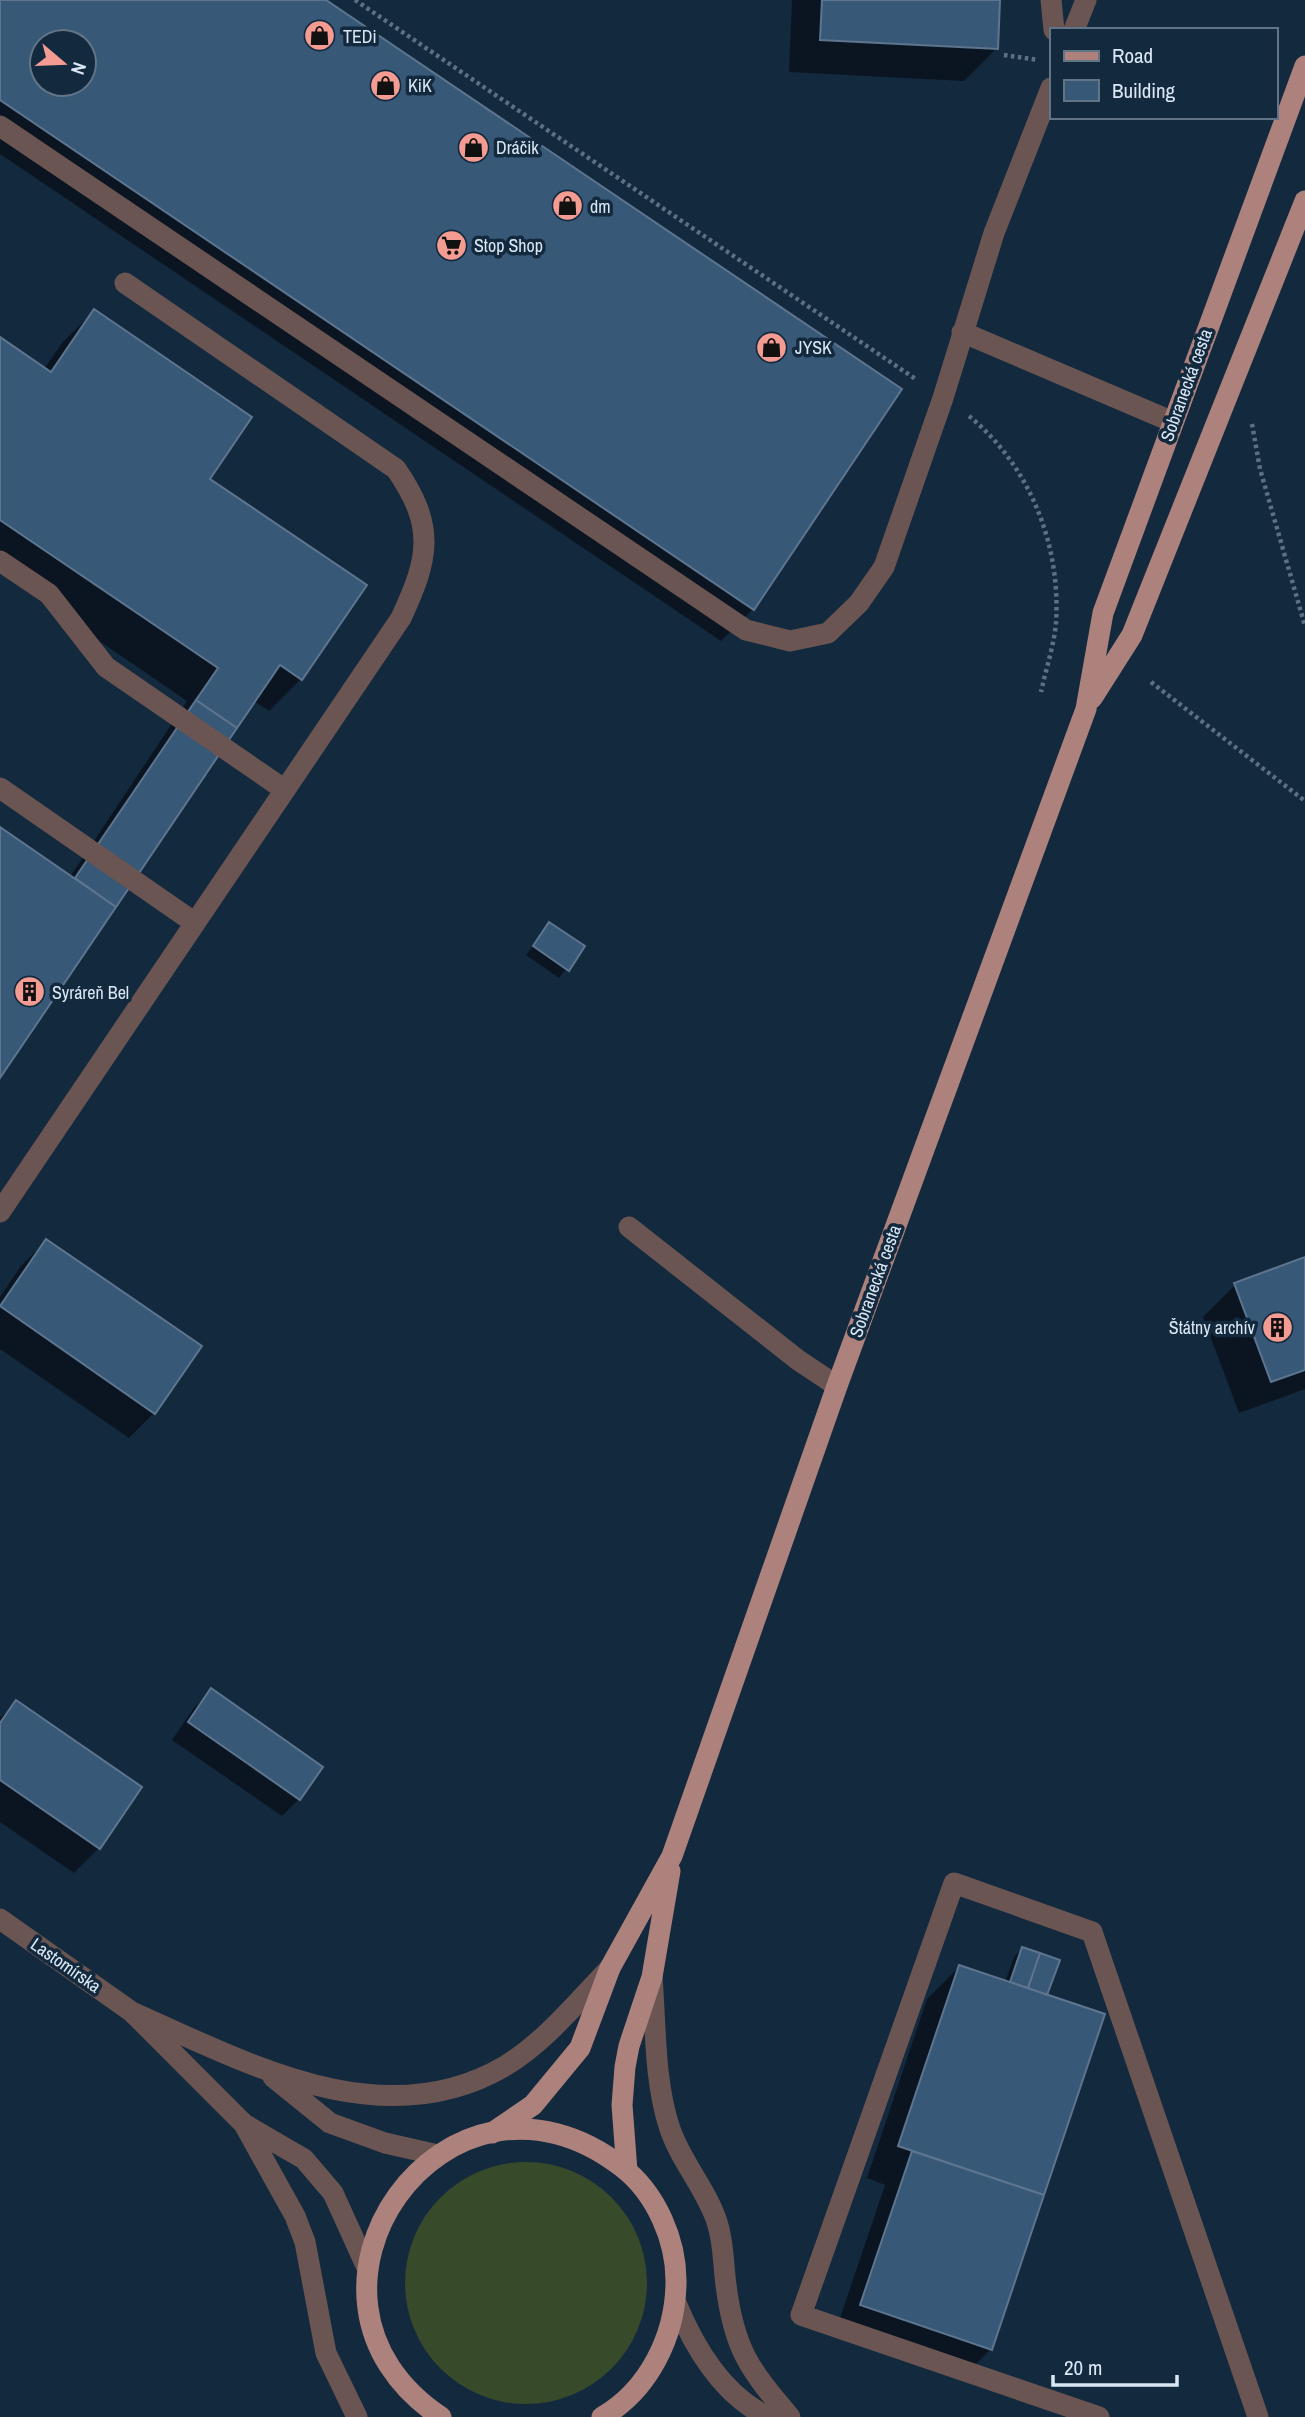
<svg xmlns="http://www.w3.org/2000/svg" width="1305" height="2417" font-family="'Archivo Narrow',sans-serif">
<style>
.green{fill:#374a2a}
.shadow{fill:#0007;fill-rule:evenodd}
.building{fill:#385877;stroke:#5d758e;stroke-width:2;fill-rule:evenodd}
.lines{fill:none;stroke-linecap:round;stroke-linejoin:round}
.path{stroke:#5d7082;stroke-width:4.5;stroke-dasharray:3.5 3.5;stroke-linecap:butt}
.minor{stroke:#6b5552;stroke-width:21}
.major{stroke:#ad827c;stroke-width:21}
.labels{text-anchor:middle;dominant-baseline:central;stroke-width:7;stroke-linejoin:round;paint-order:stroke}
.poi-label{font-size:18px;fill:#d9e7f5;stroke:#13293e;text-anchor:start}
.street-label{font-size:18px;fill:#d9e7f5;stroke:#13293e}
</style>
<rect width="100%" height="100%" fill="#13293e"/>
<path class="green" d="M405 2283a121 121 0 1 1 242 0a121 121 0 1 1-242 0Z"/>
<path class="shadow" d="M0 0H323L753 609 721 641 0 154ZM42 42H84V84H42Z
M792 0H999L996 49 964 81 789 72Z
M94 311 208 479 301 679 269 711 254 701 0 1075V829L70 877 187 701 0 573V339L44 369 62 343Z
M549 924 583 947 559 978 526 955Z
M46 1241 154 1413 129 1438 0 1349V1297L21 1266Z
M1305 1259V1389L1239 1413 1203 1317 1235 1285Z
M211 1691 321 1767 299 1799 282 1816 172 1740 194 1708Z
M16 1702 140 1788 99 1848 74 1873 0 1822V1718Z
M1022 1949 1045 1996 1103 2015 991 2349 966 2374 836 2330 885 2185 867 2178 927 1999 959 1967 1005 1982 1014 1957Z"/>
<path class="building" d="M0 0H326L902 389 754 610 0 100ZM42 42H84V84H42Z
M822 0H1000L998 49 820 40Z
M94 309 252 417 210 479 367 585 302 680 280 665 237 728 196 700 218 668 0 520V337L51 372Z
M196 700 237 728 116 907 75 878Z
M0 827 116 907 0 1078Z
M549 922 585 946 569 971 533 946Z
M46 1239 202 1346 155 1414 0 1306Z
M1305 1257V1370L1271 1382 1234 1283Z
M211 1688 323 1767 300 1800 188 1722Z
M16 1700 142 1787 100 1849 0 1780V1723Z
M1022 1947 1040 1953 1028 1988 1010 1982Z
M1040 1953 1060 1960 1047 1995 1028 1988Z
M959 1965 1105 2014 1044 2195 898 2146Z
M912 2151 1044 2195 992 2350 860 2305Z"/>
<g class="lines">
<path class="path" d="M355 0 917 380
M1004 55 1038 60
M969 416C1030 466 1061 545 1056 623 1054 645 1046 669 1041 692
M1252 424 1260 469 1305 626
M1151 682 1305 801"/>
<path class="minor" d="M1051 0 1054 30
M1074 30 1086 0
M0 126 746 630 790 641 828 633 859 603 884 567 943 398 994 233 1051 88
M962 332 1173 422
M0 561 49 594 106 667 285 790
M0 788 195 923
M0 1212 401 618C429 558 436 527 396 469L125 283
M629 1227 798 1360 837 1386
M0 1919 132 2012 244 2124 304 2159 333 2193 368 2270
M652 1977C656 2026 654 2079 669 2126 680 2161 706 2188 717 2222 724 2243 723 2263 726 2285 734 2349 749 2369 790 2417
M132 2012C247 2063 383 2138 505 2066 545 2042 577 2002 610 1968
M273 2077 330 2123 385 2143 438 2155
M245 2126 295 2216 305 2242 326 2353 357 2417
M676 2303C694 2347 722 2395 768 2417
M1099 2417 801 2315 954 1883 1092 1932 1258 2417"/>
<path class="major" d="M1092 698 1132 635 1305 201
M492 2133 533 2105 580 2048 610 1968 672 1856 837 1386 1086 709 1103 613 1305 66
M627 2171 622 2105 625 2067 629 2046 652 1977 670 1871
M441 2417C259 2296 447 2031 622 2167 656 2193 677 2241 676 2284 675 2336 649 2390 602 2417"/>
</g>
<defs>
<symbol id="shop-disc" viewBox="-11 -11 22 22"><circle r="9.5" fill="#f59c92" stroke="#13293e"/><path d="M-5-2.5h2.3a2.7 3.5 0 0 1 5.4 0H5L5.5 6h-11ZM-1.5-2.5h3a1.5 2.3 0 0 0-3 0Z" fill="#111"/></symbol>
<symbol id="supermarket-disc" viewBox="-11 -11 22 22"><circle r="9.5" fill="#f59c92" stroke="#13293e"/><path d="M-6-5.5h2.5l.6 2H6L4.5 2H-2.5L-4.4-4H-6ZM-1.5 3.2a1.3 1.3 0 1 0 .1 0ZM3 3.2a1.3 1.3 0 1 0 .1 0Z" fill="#111"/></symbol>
<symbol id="building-disc" viewBox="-11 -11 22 22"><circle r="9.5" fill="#f59c92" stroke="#13293e"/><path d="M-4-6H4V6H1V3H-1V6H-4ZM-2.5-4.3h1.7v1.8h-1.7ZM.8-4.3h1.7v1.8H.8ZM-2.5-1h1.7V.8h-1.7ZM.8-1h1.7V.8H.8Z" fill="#111"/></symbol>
</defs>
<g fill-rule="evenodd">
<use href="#shop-disc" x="302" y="18" width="35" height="35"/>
<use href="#shop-disc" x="368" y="68" width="35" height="35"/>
<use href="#shop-disc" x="456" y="130" width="35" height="35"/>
<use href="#shop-disc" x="550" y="188" width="35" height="35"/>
<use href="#supermarket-disc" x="434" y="228" width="35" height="35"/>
<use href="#shop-disc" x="754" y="330" width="35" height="35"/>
<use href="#building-disc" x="12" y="974" width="35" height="35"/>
<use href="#building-disc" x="1260" y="1310" width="35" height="35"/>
</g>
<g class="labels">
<g class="poi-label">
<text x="343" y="36">TEDi</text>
<text x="408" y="85">KiK</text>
<text x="496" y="147">Dráčik</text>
<text x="590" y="206">dm</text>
<text x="474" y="245">Stop Shop</text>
<text x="795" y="347">JYSK</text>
<text x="52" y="992">Syráreň Bel</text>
<text x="1255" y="1327" text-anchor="end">Štátny archív</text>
</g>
<g class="street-label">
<text transform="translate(1186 385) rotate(-70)">Sobranecká cesta</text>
<text transform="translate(875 1281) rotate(-70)">Sobranecká cesta</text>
<text transform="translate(66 1965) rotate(35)">Lastomírska</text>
</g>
</g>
<rect x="1050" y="28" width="228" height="91" fill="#13293e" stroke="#627587" stroke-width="2"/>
<rect x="1064" y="51" width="35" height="10" fill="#ad827c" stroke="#627587" stroke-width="2"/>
<text x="1112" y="63" font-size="21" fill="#d9e7f5">Road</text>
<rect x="1064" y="80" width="35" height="21" fill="#385877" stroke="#627587" stroke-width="2"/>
<text x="1112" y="98" font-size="21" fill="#d9e7f5">Building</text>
<g transform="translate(63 63) rotate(109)"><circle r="33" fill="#13293e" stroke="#627587" stroke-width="2"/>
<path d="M0-5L12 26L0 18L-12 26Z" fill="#f59c92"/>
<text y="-10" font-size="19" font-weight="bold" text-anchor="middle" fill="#d9e7f5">N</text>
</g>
<path d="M1053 2375v10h124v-10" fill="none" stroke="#d9e7f5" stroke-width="3.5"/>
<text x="1064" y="2375" font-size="21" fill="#d9e7f5" stroke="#13293e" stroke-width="5" paint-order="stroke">20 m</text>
</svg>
